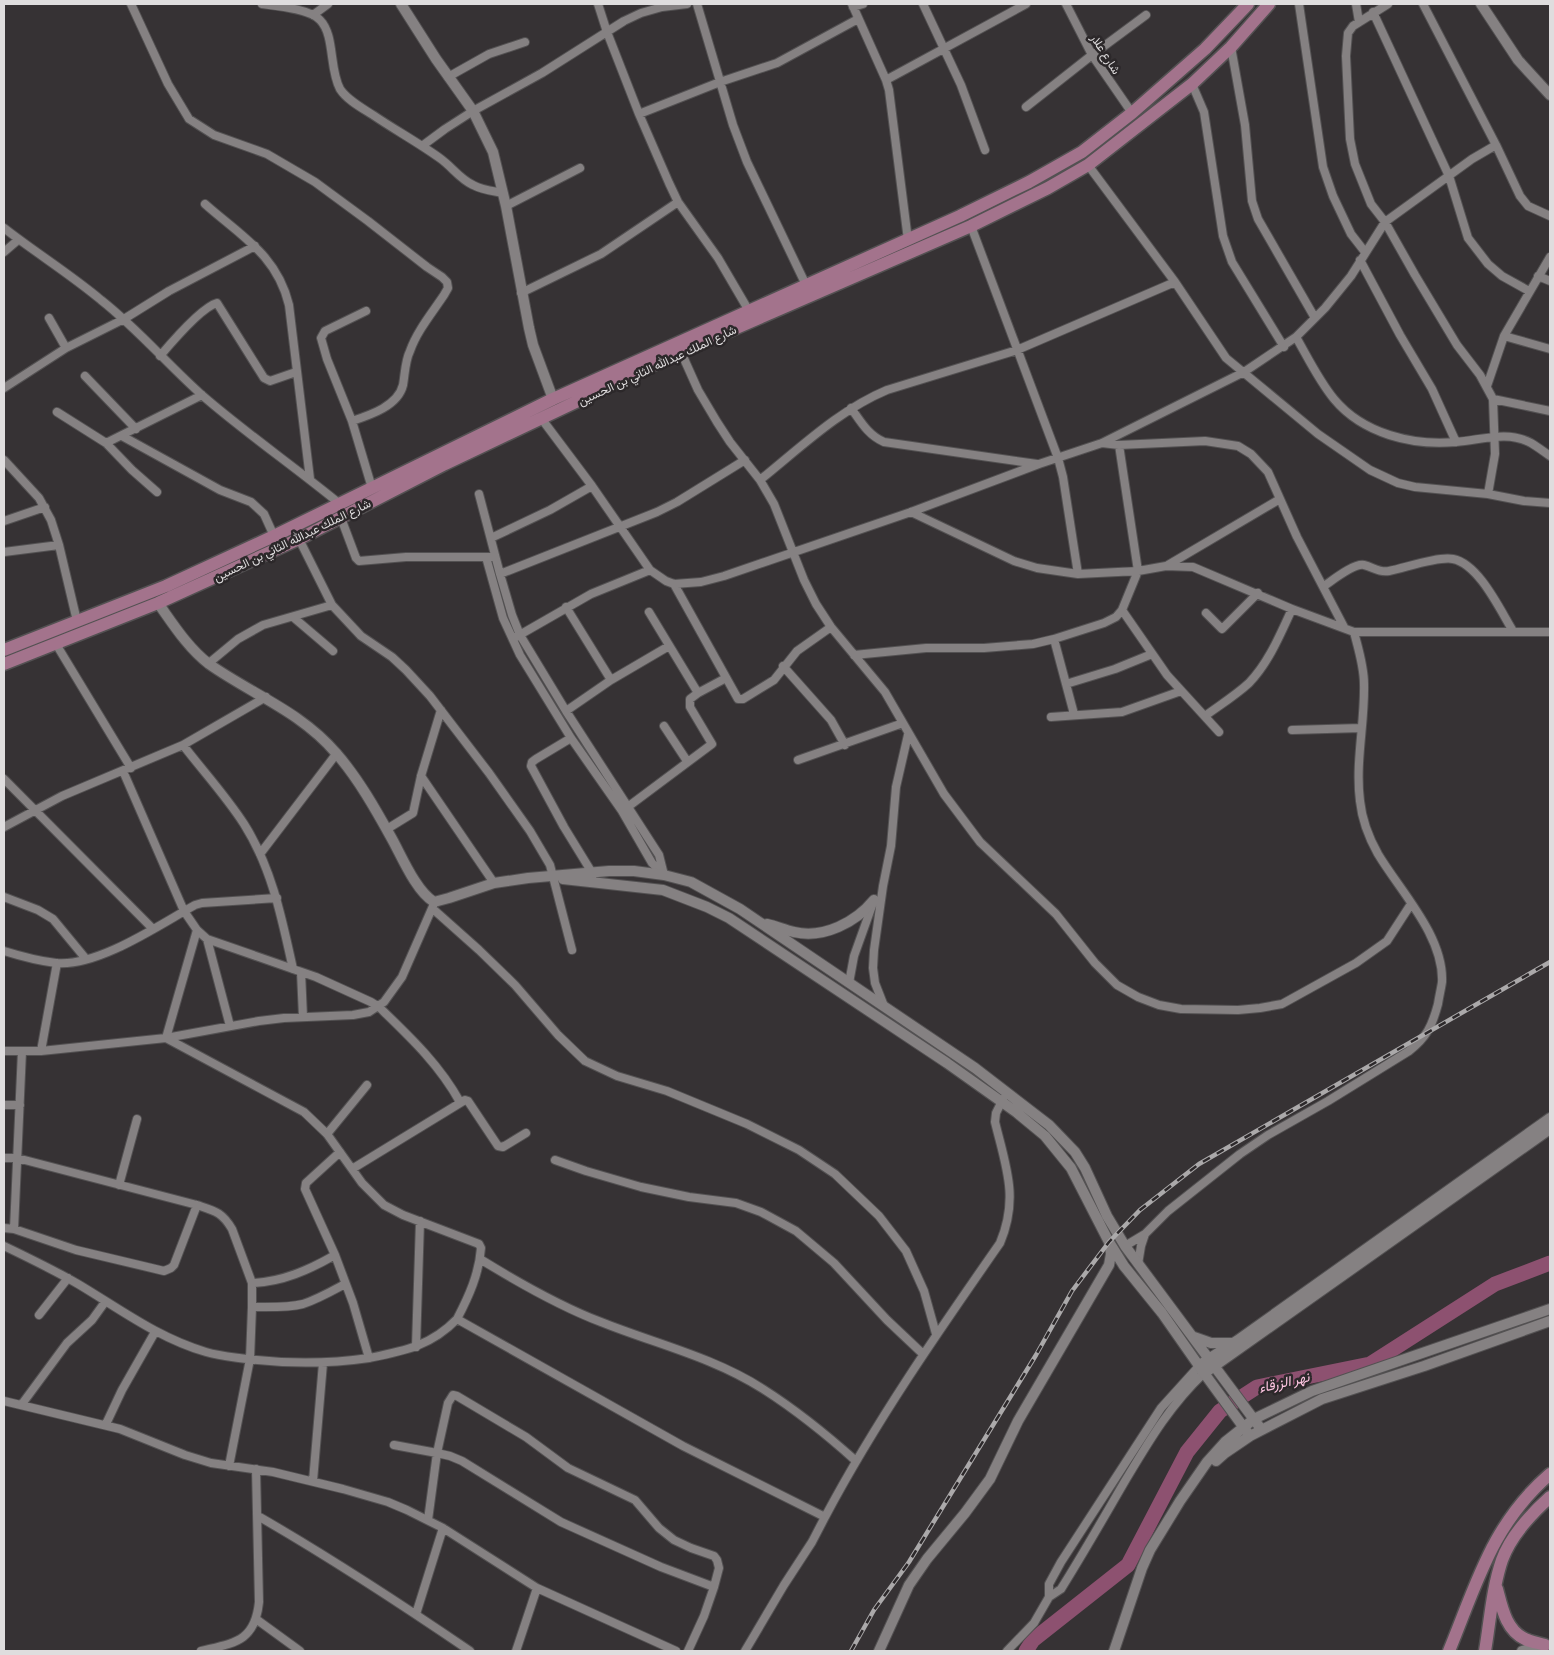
<svg xmlns="http://www.w3.org/2000/svg" width="1554" height="1655" font-family="'IBM Plex Serif',Vazirmatn,serif">
<style>
.lines{fill:none;stroke-linecap:round;stroke-linejoin:round}
.river{stroke:#8d5170;stroke-width:15}
.minor-casing{stroke:#535152;stroke-width:10}
.tertiary-casing{stroke:#535152;stroke-width:12}
.primary-casing{stroke:#535152;stroke-width:15}
.minor{stroke:#858182;stroke-width:8}
.tertiary{stroke:#858182;stroke-width:10}
.primary{stroke:#a3738c;stroke-width:12}
.rail-casing{stroke:#aba9aa;stroke-width:4.5}
.rail{stroke:#2c282a;stroke-width:2.5;stroke-dasharray:8;stroke-linecap:butt}
.labels{text-anchor:middle;dominant-baseline:central;stroke-width:5;stroke-linejoin:round;paint-order:stroke}
.street-label{font-size:12px;fill:#dfddde;stroke:#2c282a}
.water-label{font-size:14px;font-style:italic;fill:#ffc6e2;stroke:#2c282a}
</style>
<rect width="100%" height="100%" fill="#363234"/>
<g class="lines">
<path class="river" d="M1026 1651 1033 1640 1128 1565 1187 1452 1220 1411 1257 1387 1370 1364 1495 1284 1550 1263"/>
<defs>
<path id="minor" d="M131 4 168 84 189 119 214 135 267 154 315 182 368 221 427 267 442 277 447 282 448 288 444 295C432 313 417 331 410 351 405 361 405 374 403 385 398 406 370 415 352 421
M262 4C277 6 310 9 320 20 335 35 329 69 340 89 347 100 362 108 373 115 395 130 419 143 441 159 452 167 460 179 473 185 482 190 493 191 503 193
M598 4 607 32 639 114 669 183 678 202 718 258 749 311
M697 4 733 125 747 162 806 285
M852 4 886 80 889 90 908 240
M923 4 961 85 985 150
M1066 4 1092 55 1132 113
M1299 4 1323 167 1333 196 1351 234 1365 252
M1356 4 1359 22
M1388 4 1353 26 1348 33 1346 56 1350 139 1355 164 1371 204 1385 222 1415 275 1457 345 1480 375 1493 399 1495 454 1488 494
M1423 4 1496 145 1520 196 1528 206 1550 216
M853 7 863 4
M1373 12 1449 176 1468 238 1488 264 1502 276 1529 291
M313 15 328 4
M1231 47 1245 125 1252 201 1258 219 1315 318
M448 77 489 54 525 42
M886 80 1026 4
M1192 84 1204 112 1223 236 1232 262 1284 347
M1026 107 1092 55 1146 15
M639 114 720 82 777 63 858 19
M422 146 445 129 473 111 542 73 624 21 641 13 662 7 687 4
M1088 165 1175 282 1226 358 1318 434 1370 470 1398 483 1415 487 1488 494 1524 501 1550 503
M205 204C241 236 277 255 289 305L310 479
M506 206 580 168
M971 226 1058 458 1063 477 1078 574
M4 228C36 253 70 274 101 300 138 329 168 365 203 396 247 434 295 467 340 504
M4 252 18 240
M1360 260 1400 335 1432 389 1456 442
M1538 276 1550 281
M521 293 601 254 678 202
M366 311 325 331 321 338 327 359 352 421 372 488
M49 318 66 348
M1504 336 1550 349
M1296 337C1308 358 1319 381 1334 399 1363 434 1413 446 1456 442 1482 440 1507 430 1531 443 1538 447 1544 452 1550 456
M681 352 698 390 717 422 730 442 760 480 774 504 804 580 816 604 831 627 885 692 944 794 980 842 1056 914 1095 963 1117 985 1138 997 1159 1005 1181 1009 1238 1010 1260 1008 1282 1004 1356 963 1387 941 1411 904
M160 356C171 343 202 307 217 303L264 378 270 381 296 372
M85 376 136 429
M1487 386 1504 336 1550 257
M4 388 66 348 124 319 169 291 255 246
M1493 399 1550 411
M851 408C861 422 868 435 884 442L1037 464
M57 412 106 443 132 470 157 492
M541 418 592 486 650 570 666 581 674 584 701 582 724 576 911 512 1039 464 1102 443 1244 372 1296 337 1325 308 1351 276 1385 222 1472 159 1496 145
M122 436 220 490 251 502 264 514 274 536
M106 443 202 395
M1102 443 1119 445 1205 441 1238 446 1251 454 1268 472 1297 537 1344 627
M4 460 39 498 51 520 59 545 77 621
M760 480C800 448 839 410 887 390L1017 350 1175 282
M479 494 500 574 512 615 520 635 566 711 659 855 664 875
M911 512 1014 561 1037 568 1078 574 1138 571 1166 566 1193 567 1292 609 1354 632H1550
M341 518 356 558 359 561 406 557H491
M4 521 45 507
M491 538 550 510 592 486
M299 539 332 605 361 636 392 657 406 670 430 696 489 773 530 831 550 865 572 950
M4 552 59 545
M486 557 503 618 520 655 571 738 622 811 652 863 664 875
M1168 565 1280 499
M500 574 657 512 677 502 745 460
M674 584 738 699H743L774 680 797 651 831 627
M1324 586C1333 580 1354 563 1364 565 1373 567 1379 573 1389 571 1405 568 1438 556 1453 559 1479 564 1500 610 1513 631
M566 607 611 680
M1122 610 1167 675 1219 732
M1206 613 1222 629 1258 593
M293 617 333 651
M516 637 591 594 650 570
M1054 639 1074 714
M56 644 131 768
M854 655 926 648H984L1033 644 1054 639 1104 623 1116 617 1122 610 1138 571 1119 445
M209 663 238 639 263 625 332 605
M783 666 831 720 845 745
M1066 684 1115 669 1152 654
M698 693 726 678
M566 711 611 680 669 646
M1205 716C1220 705 1236 695 1249 683 1269 662 1280 635 1292 609
M1051 717 1122 712 1181 691
M664 726 687 761
M1292 730 1361 728
M571 738 536 759 532 762 531 766 564 827 591 871 592 877
M183 745C203 771 226 796 244 824 272 868 282 919 293 969
M798 760 903 723
M123 771 184 911 197 930 207 939 316 977 371 1002 379 1007C410 1037 439 1064 460 1102
M421 776 494 883
M4 779 153 929
M629 806 712 744 690 707V699L698 693 649 612
M4 827 62 796 183 745 266 697
M387 829 413 813 421 776 441 710
M260 854 337 753
M4 897 38 910 53 919 86 959
M433 909 479 950 515 985 558 1035 585 1061 617 1076 667 1091 747 1124 799 1150 835 1174 879 1216 906 1251 924 1291 936 1334
M197 930 166 1038 304 1112 327 1134 362 1183 384 1205 403 1215 479 1244 481 1248C479 1274 469 1296 457 1319L683 1446 825 1517C876 1421 938 1332 1000 1243 1019 1198 1006 1167 995 1122L996 1113 1003 1099
M207 939 230 1026
M4 951C20 956 39 961 56 963 98 967 159 925 195 905L202 903 277 898
M301 972 303 1017
M849 983 854 956 873 903
M884 1006 875 983 873 968 874 950 883 886 891 846 896 787 908 735
M4 1051H41L166 1038 259 1021 284 1018 353 1015 369 1012 384 1002 402 977 433 906
M41 1051 57 963
M4 1105H20
M327 1134 367 1085
M340 1152 306 1183 305 1189 335 1255 353 1303 369 1358C404 1351 431 1346 457 1319
M4 1158H17L197 1205C215 1211 222 1212 232 1229L252 1283V1307L250 1359 229 1466
M555 1160 586 1171 641 1187 689 1197 736 1203 761 1212 796 1231 834 1263 887 1320 923 1354
M352 1169 465 1100 468 1101 498 1146 503 1147 526 1133
M119 1185 137 1119
M4 1228 14 1229 76 1250 164 1271 171 1268 174 1265 197 1205
M14 1229 22 1051
M4 1246C29 1258 54 1270 78 1284 120 1309 158 1338 206 1352 219 1356 233 1357 247 1359 288 1364 328 1364 369 1358
M1125 1246 1145 1234 1168 1211 1240 1154 1268 1135 1328 1101 1409 1051C1427 1037 1432 1026 1438 1004 1439 997 1441 989 1442 982 1444 936 1400 891 1378 854 1369 838 1362 820 1360 801 1355 762 1365 723 1364 684 1364 666 1358 648 1354 632
M480 1259C519 1283 559 1306 601 1322 656 1344 713 1357 763 1389 796 1410 827 1435 856 1461
M1138 1264 1141 1246 1145 1234
M252 1283C282 1282 309 1270 335 1255
M252 1307C269 1307 287 1308 303 1304 318 1299 332 1291 345 1284
M39 1315 68 1278
M416 1347 420 1221
M4 1401 120 1429 185 1455 211 1463 273 1472 343 1489 388 1502 407 1510 443 1528 537 1588 676 1651
M22 1404 67 1343 92 1320 105 1302
M106 1424 122 1390 155 1332
M394 1445 437 1453 448 1403 453 1395 457 1396 526 1437 568 1468 635 1500 659 1528 674 1540 691 1548 714 1556 717 1560 719 1568 714 1587 704 1616 688 1651
M313 1481 323 1363
M258 1516C331 1558 401 1604 470 1651
M428 1520 437 1453 450 1456 462 1461 561 1522 661 1567 714 1587
M1049 1597V1584L1061 1562 1161 1408 1199 1366
M416 1614 443 1528
M256 1619 300 1651
M201 1651C234 1643 255 1642 259 1602L256 1469
M516 1651 537 1588
M745 1651 784 1585 812 1542 825 1517
M1007 1651 1034 1623 1049 1597 1061 1589C1083 1554 1104 1517 1125 1481 1149 1441 1170 1405 1204 1373"/>
<path id="tertiary" d="M401 4 436 59 473 111 493 152 506 206 529 328 533 345 553 399
M1481 4 1518 60 1550 95
M158 603C173 624 188 648 209 664 253 695 300 711 336 753 358 778 376 810 392 839 402 857 416 891 434 902L449 898 494 883 528 878 609 871H634L664 875 691 882 740 909 975 1068 1049 1125 1075 1152 1085 1168 1107 1216 1125 1246 1261 1429
M563 879 663 890 707 907 729 918 947 1063 1016 1112 1045 1136 1071 1168 1109 1242 1124 1266 1162 1313 1204 1373 1250 1436
M767 924C776 926 785 930 794 932 824 939 856 922 874 900
M1194 1337 1211 1343H1232
M1204 1362 1238 1340 1550 1118
M1209 1370 1550 1129
M1216 1461 1225 1453 1250 1436 1322 1399 1424 1366 1550 1321
M879 1651 909 1585 927 1559 965 1513 990 1479 1018 1421 1109 1265 1111 1254 1110 1245
M1114 1651 1142 1568 1150 1550 1180 1501 1207 1462 1225 1442 1254 1419 1312 1391 1550 1309
M1522 1651 1545 1645"/>
<path id="primary" d="M4 650 166 586 274 536 553 399 960 216 1029 182 1082 152 1132 113 1205 49 1248 4
M4 664 158 603 299 539 445 464 681 352 971 226 1048 188 1088 165 1192 84 1231 47 1269 4
M1497 1589C1502 1608 1506 1630 1525 1639 1531 1642 1539 1643 1545 1645
M1449 1651C1477 1583 1492 1524 1550 1474
M1485 1651C1490 1622 1492 1589 1502 1560 1511 1535 1531 1514 1550 1497"/>
</defs>
<use href="#minor" class="minor-casing"/>
<use href="#tertiary" class="tertiary-casing"/>
<use href="#primary" class="primary-casing"/>
<use href="#minor" class="minor"/>
<use href="#tertiary" class="tertiary"/>
<use href="#primary" class="primary"/>
<defs>
<path id="rail" d="M851 1651 874 1610 909 1562 1036 1355 1072 1291 1109 1242 1140 1210 1199 1164 1550 962"/>
</defs>
<use href="#rail" class="rail-casing"/>
<use href="#rail" class="rail"/>
</g>
<g class="labels">
<g class="street-label">
<text transform="translate(1106 54) rotate(58)">شارع علار</text>
<text transform="translate(657 365) rotate(-25)">شارع الملك عبدالله الثاني بن الحسين</text>
<text transform="translate(292 540) rotate(-26)">شارع الملك عبدالله الثاني بن الحسين</text>
</g>
<g class="water-label">
<text transform="translate(1284 1382) rotate(-13)">نهر الزرقاء</text>
</g>
</g>
<rect width="1554" height="1655" fill="none" stroke="#dfddde" stroke-width="10"/>
</svg>
